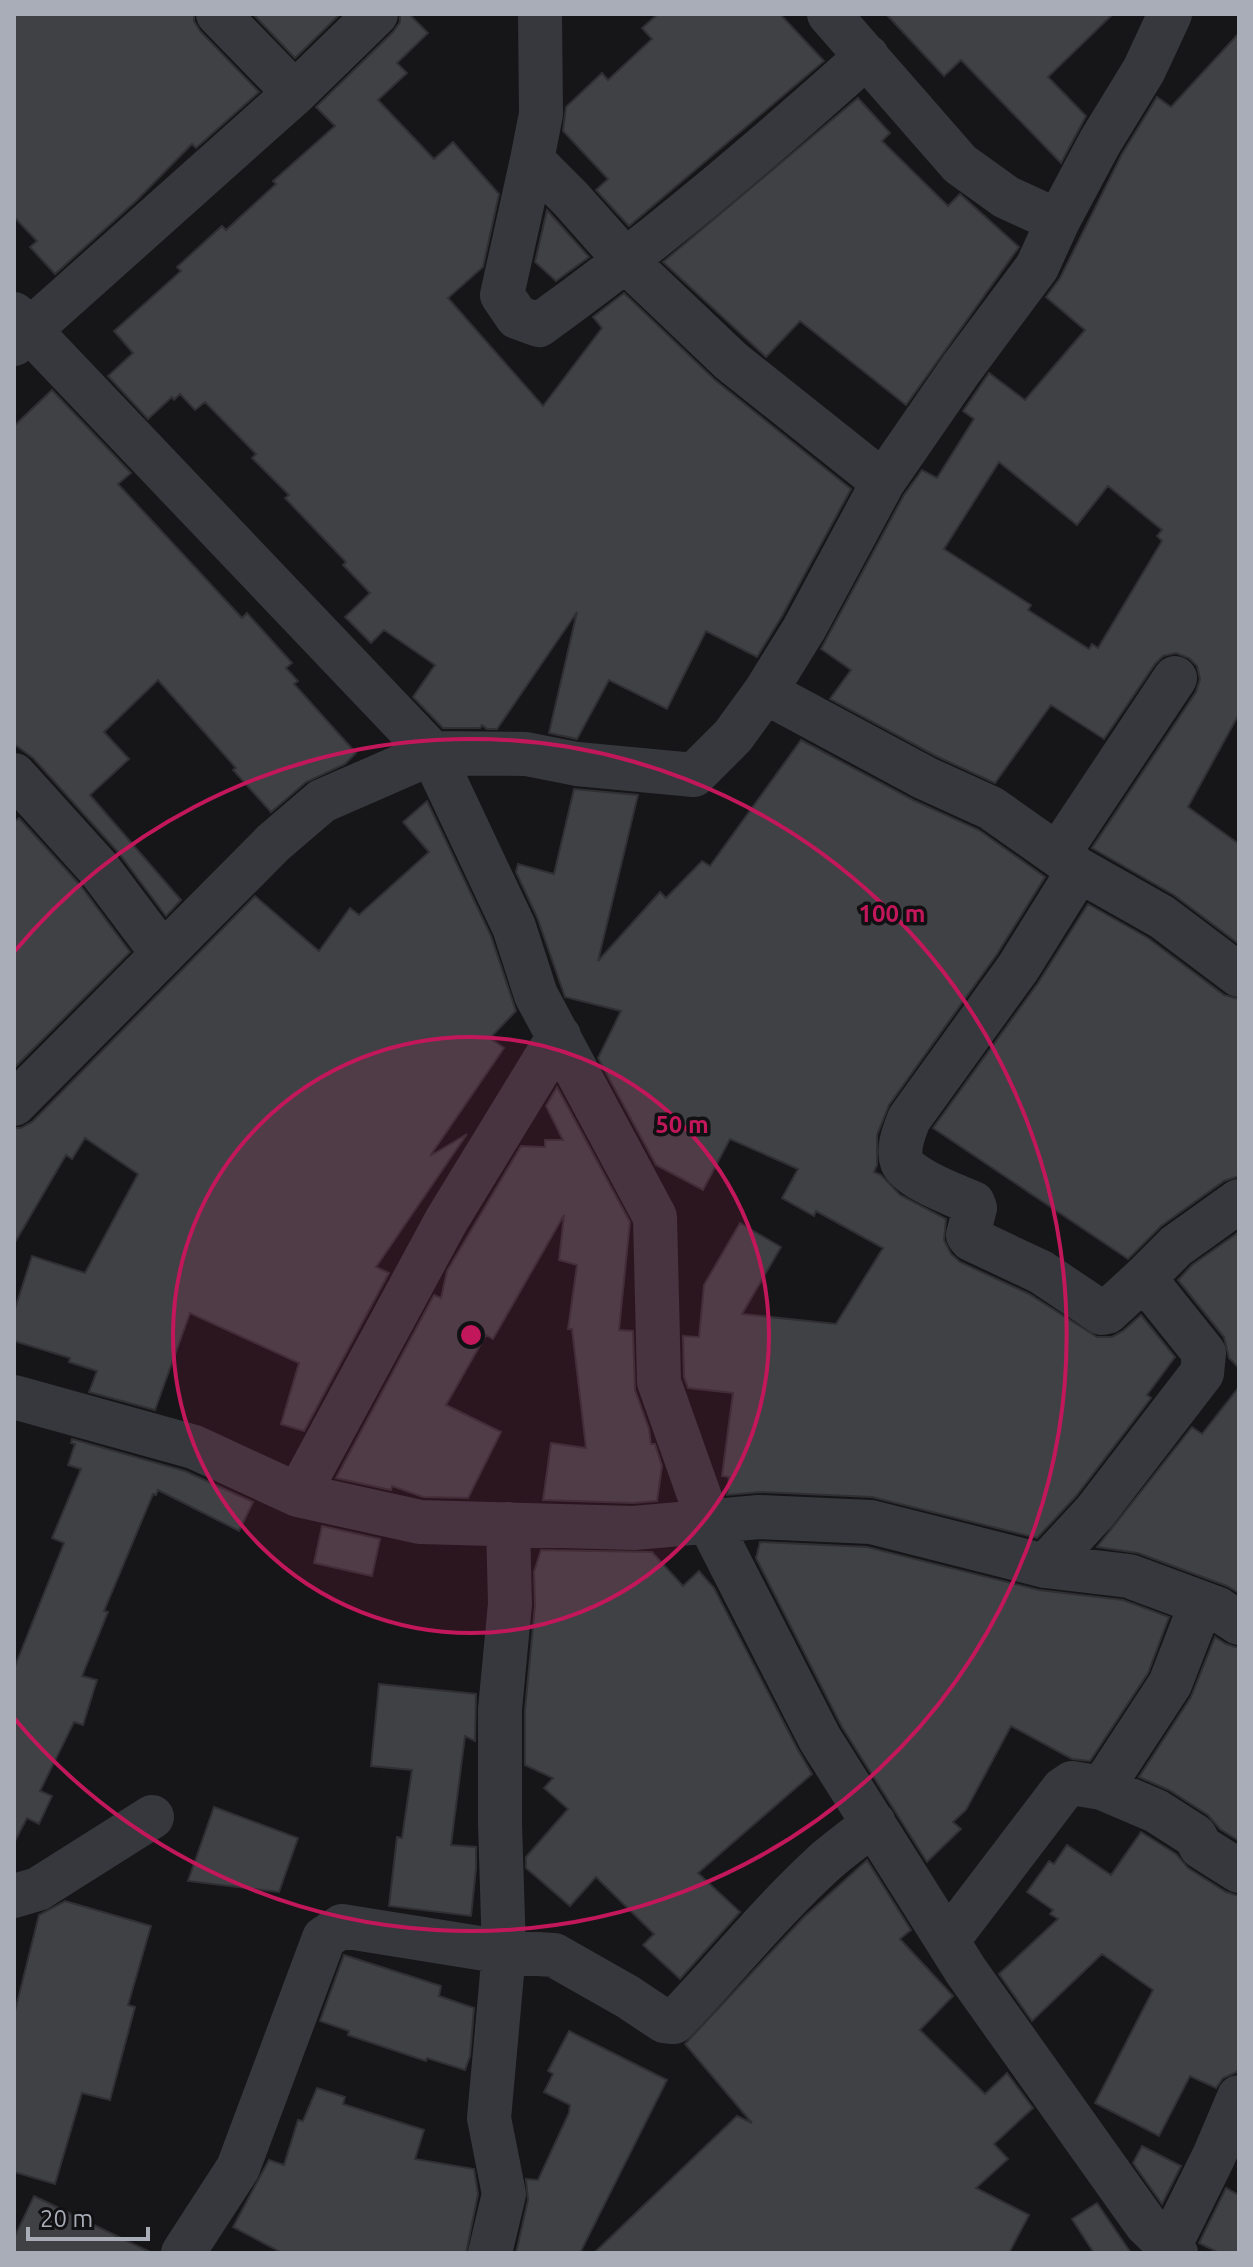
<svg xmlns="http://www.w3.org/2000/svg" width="1253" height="2267" font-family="Ubuntu,sans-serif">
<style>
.building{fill:#404145;stroke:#303034;stroke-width:2;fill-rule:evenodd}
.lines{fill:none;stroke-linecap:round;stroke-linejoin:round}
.minor{stroke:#37383d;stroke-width:44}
.ring{fill:none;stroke:#c2185b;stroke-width:4}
.centre{fill:#c2185b;stroke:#111113;stroke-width:4}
.ring-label{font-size:24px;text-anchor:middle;font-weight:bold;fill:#c2185b;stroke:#111113;stroke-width:7;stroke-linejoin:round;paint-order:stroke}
</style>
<rect width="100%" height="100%" fill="#161618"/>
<path class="building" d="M14 14H194V21L200 31 259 92 196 148 192 144 137 200 55 274 30 247 37 241 14 217Z
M253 14H340L295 58Z
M400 14H409L428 33 397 63 407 73 378 100 434 159 453 142 499 194 483 267 448 298 543 406 602 328 593 317 624 293 715 380 851 489 782 616 757 657 706 631 667 709 609 680 577 739 549 733 577 612 497 729H487L482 725 480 728H443L413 697 435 665 384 630 371 643 345 617 370 593 343 565 346 562 285 498 289 495 252 458 256 454 205 402 195 410 180 394 174 400 172 397 148 419 108 376 133 353 114 331 181 271 177 267 222 226 226 230 276 184 273 181 335 126 316 107 393 32 400 22Z
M658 14H780L824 61 629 226 596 190 608 179 563 131 566 107 602 73 608 80 652 39 642 28Z
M886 14H1113L1048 77 1086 116 1061 163 961 60 944 76Z
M1239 33V714L1188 807 1239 844V944L1174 895 1092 848 1196 692 1200 679 1197 666 1189 658 1176 653 1163 656 1155 664 1104 739 1051 705 995 783 936 756 830 699 851 670 821 649 904 495 922 470 937 478 974 419 963 411 989 373 1025 400 1085 330 1046 297 1060 278 1122 154 1157 97 1171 107ZM999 462 1077 525 1108 486 1162 530 1157 536 1162 541 1098 648 1092 644 1089 649 1028 610 1031 605 944 549Z
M858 98 890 133 882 141 948 206 960 194 1019 247 906 405 800 321 766 357 663 262Z
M547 210 589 257 556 281 535 262Z
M52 390 131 473 118 484 242 618 247 613 292 663 286 668 298 681 294 684 356 753 345 764 306 782 271 812 233 770 236 768 158 680 104 732 129 759 90 795 181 900 166 916 118 852 33 758 14 744V426Z
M801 740 913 800 979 830 1045 877 997 954 889 1105 877 1135V1165L874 1172 881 1175 900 1195 946 1219 944 1240 951 1254 960 1262 1029 1294 1097 1337H1112L1123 1331 1141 1315 1175 1357 1147 1395 1151 1398 1076 1496 1037 1538 872 1497 760 1492 727 1495 729 1477 722 1476 733 1393 688 1388 684 1377 683 1336 699 1337 704 1285 740 1223 781 1247 742 1314 836 1324 883 1248 816 1211 814 1216 782 1198 798 1169 730 1139 703 1190 656 1165 598 1058 621 1011 565 997 537 917 516 872 518 864 554 874 574 789 638 795 598 961 660 892 666 898 702 861 710 866Z
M427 801 491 936 516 1011 490 1038 504 1048 430 1156 467 1134 376 1267 389 1273 304 1431 281 1424 299 1363 190 1313 155 1410 89 1392 97 1371 69 1362 70 1358 14 1341V1312L32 1256 85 1273 138 1174 85 1138 72 1159 66 1155 14 1244V1128H21L32 1122 255 896 319 951 350 908 359 915 429 852 403 822Z
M19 818 80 885 130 952 14 1068V822Z
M1088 904 1148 938 1224 995 1239 999V1176L1224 1181 1161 1226 1128 1259 933 1128 1038 983Z
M557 1087 630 1222 619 1330 633 1331 635 1390 649 1429 651 1444H655L662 1466 657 1501 633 1503 543 1500 551 1443 586 1448 572 1329H568L577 1265 559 1260 564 1215 493 1339 486 1335 446 1405 501 1432 468 1498 423 1497 392 1486 391 1490 336 1478 434 1295 441 1298 447 1271 521 1146 545 1147V1140H563L546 1106Z
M1239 1232V1368L1229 1358 1224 1337 1178 1280 1192 1265Z
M1239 1387V1593L1227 1586 1138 1553 1097 1547 1192 1427 1202 1434Z
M72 1439 185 1471 253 1502 239 1531 158 1490 156 1495 153 1494 104 1611 108 1612 82 1676 97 1680 83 1725 74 1722 40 1791 52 1796 39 1824 27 1818 14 1843V1669L64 1543 52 1538 81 1469 68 1465 75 1444 71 1443Z
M322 1526 380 1539 372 1576 314 1563Z
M760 1542 867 1547 1039 1590 1123 1600 1169 1617 1148 1673 1090 1761 1072 1759 1011 1726 966 1810 953 1822 961 1829 927 1862 842 1727 756 1558Z
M541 1550 652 1552 683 1586 699 1571 714 1588 798 1750 812 1774 698 1873 740 1912 680 1979 643 1945 654 1934 596 1877 570 1906 526 1868V1857L568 1809 544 1788 553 1778 525 1765V1710L535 1606 534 1572Z
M1215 1637 1226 1644 1239 1648V1841L1220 1829 1208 1815 1169 1790 1139 1777 1191 1697Z
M379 1684 476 1694 475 1741 465 1736 451 1845 476 1847V1869L471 1916 389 1906 397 1837 402 1838 412 1770 371 1766Z
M214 1807 298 1838 279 1892 188 1881Z
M1141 1832 1176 1854 1188 1868 1226 1892 1239 1896V2068L1237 2072 1223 2078 1216 2088 1190 2076 1159 2136 1095 2103 1153 1990 1102 1954 1032 2021 999 1974 1058 1919 1050 1914 1053 1910 1027 1892 1049 1861 1054 1864 1067 1845 1111 1875Z
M867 1860 911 1930 900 1939 953 1996 920 2030 985 2094 1007 2073 1033 2108 994 2144 1008 2159 976 2188 1029 2215 1009 2253H594L737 2116 752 2123 685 2044 804 1917Z
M65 1901 151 1926 128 2005 135 2007 110 2100 82 2093 55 2184 14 2172V2015L39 1915Z
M344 1955 441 1986 439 1996 474 2008 470 2056 465 2070 427 2058 426 2061 348 2035 349 2031 320 2021Z
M569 2031 667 2080 580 2253H516L528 2200 526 2179 538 2180 569 2113 570 2105 544 2092 553 2074 548 2071Z
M317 2088 345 2097 343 2104 424 2130 415 2159 474 2169 478 2194 466 2253H282L233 2227 269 2160 284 2165 298 2120 303 2121Z
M1142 2146 1181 2166 1162 2204 1133 2163Z
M1226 2188 1239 2195V2253H1219L1199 2243Z
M34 2196 152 2253H14V2238Z
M1097 2203 1131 2253H1094L1072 2219Z"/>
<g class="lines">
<path class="minor" d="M218 14 295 93
M540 14 541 114 532 160 571 199 627 262 731 361 883 482
M829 14 960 164 1006 197 1058 221
M532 160 502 295 517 317 539 325C655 242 761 151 867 56
M14 314 432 753 514 927 536 995 655 1217 659 1382 708 1520 820 1739 966 1971 1146 2224 1176 2253
M14 344 295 93 376 14
M765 692 925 778 991 808 1079 870 1162 917 1239 975
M14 775 99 869 163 954
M1058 854 1175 678
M1079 870 1018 968 909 1119C904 1132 897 1148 902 1162 908 1178 957 1196 973 1203L975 1208 968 1235 971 1239 1041 1272 1102 1313 1107 1312 1144 1278
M14 1104 273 843 322 801 432 753 526 754 577 764 694 775 733 736 765 692 804 629 883 482 961 369 1037 267 1058 221 1100 142 1144 70 1170 14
M14 1397 194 1447 298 1495 420 1522 634 1528 759 1517 871 1522 1045 1566 1129 1576 1218 1609 1239 1623
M298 1495 446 1221 559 1036
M1045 1566 1095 1512 1202 1373 1204 1353 1144 1278 1176 1246 1239 1201
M1102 1788 1170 1684 1201 1604
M14 1896 38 1889 152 1817
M948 1940 1063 1789 1072 1783 1102 1788 1156 1811 1195 1836 1201 1847 1239 1871
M183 2253 238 2168 324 1938 342 1926 504 1952 554 1955 628 1997 664 2021 674 2022C725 1969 771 1911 826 1861 841 1848 858 1836 874 1823
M490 2253 504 2194 489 2118 504 1952 500 1824V1709L510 1604 508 1524
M1164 2253 1169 2247 1214 2156 1239 2097"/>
</g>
<circle cx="471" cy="1335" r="298" fill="#c2185b" fill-opacity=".12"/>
<g class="ring">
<circle cx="471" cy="1335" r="298"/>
<path d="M14 952A596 596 0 1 1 14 1718"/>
</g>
<circle cx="471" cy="1335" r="12" class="centre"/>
<g class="ring-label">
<text x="892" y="922">100 m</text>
<text x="682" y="1133">50 m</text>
</g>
<rect width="1253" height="2267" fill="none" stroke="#a8adb8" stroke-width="32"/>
<path d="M28 2227v12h120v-12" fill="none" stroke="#a8adb8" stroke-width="4"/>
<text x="40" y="2227" font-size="24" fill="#a8adb8" stroke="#111113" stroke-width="6" paint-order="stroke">20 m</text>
</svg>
